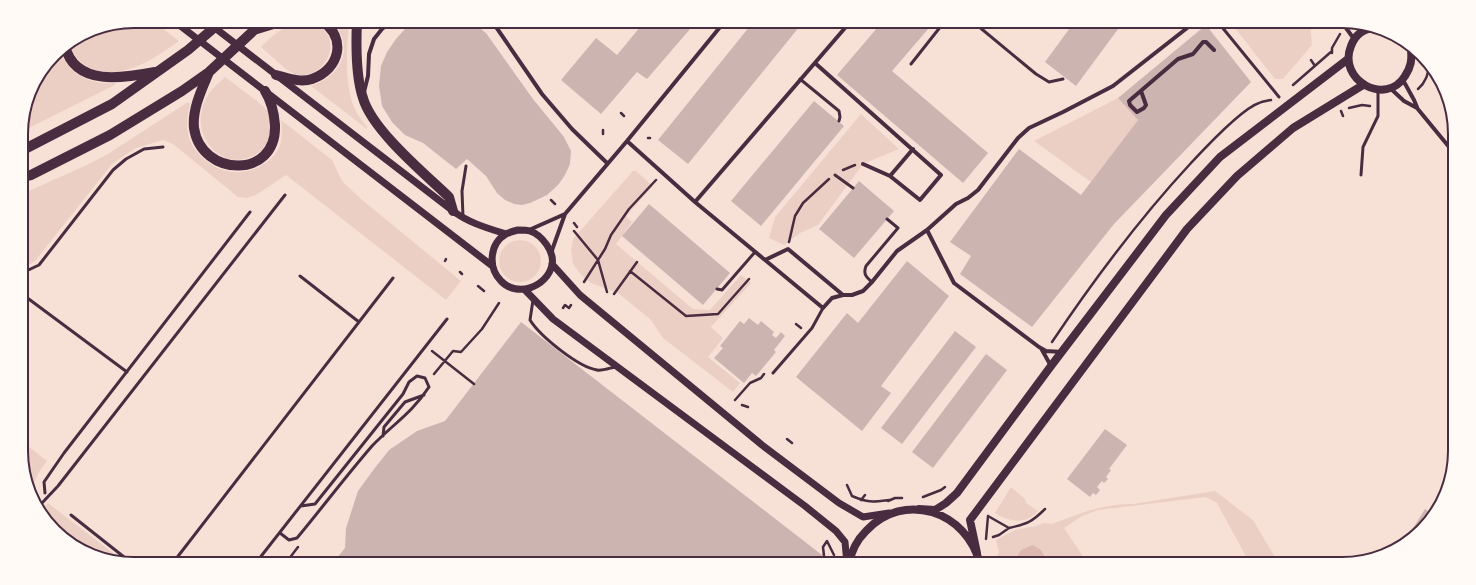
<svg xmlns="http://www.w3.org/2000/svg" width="1476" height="585" font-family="Manrope,sans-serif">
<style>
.green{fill:#ebcfc5}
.water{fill:#dcb8b0}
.building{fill:#ccb4b1}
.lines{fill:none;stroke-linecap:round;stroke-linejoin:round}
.path{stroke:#4a2c40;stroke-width:2.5}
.service{stroke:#4a2c40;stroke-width:3}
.minor{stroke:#4a2c40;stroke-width:4}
.tertiary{stroke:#4a2c40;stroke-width:7}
.secondary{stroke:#4a2c40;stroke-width:8}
.trunk{stroke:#4a2c40;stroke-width:10}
.rim{fill:none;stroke:#4a2c40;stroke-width:2}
</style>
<rect width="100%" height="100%" fill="#f7e1d7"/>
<path class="green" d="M134 21H153L179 41C153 59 121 83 88 67 78 62 72 53 70 43L91 30Z
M332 21H349C347 47 344 82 354 107 357 114 362 121 367 127V129L311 86C341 76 356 48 332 21Z
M1231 21H1310L1312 45 1283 79H1275L1231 23Z
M301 22C354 25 326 87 292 73 286 70 268 53 261 47 273 35 284 25 301 22Z
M60 49C67 74 90 85 115 83V85L21 132C21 117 29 94 35 81 40 71 52 58 60 49Z
M225 77C236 85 246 93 257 101 259 104 264 106 266 109 270 115 271 126 270 133 269 142 265 148 258 153 221 177 186 132 207 97 211 89 219 83 225 77Z
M1118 98 1138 120 1091 182 1034 141Z
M188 102 190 104C187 116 185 131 191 143 206 169 236 181 262 165 271 160 279 152 281 142 282 134 282 127 281 120L332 160 342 181 361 199 461 281 446 300 286 175 256 195 247 198 238 197 173 144 163 140 136 148 112 164 35 261 27 266 22 267V194L89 164 108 154Z
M861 114 899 149 863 164 818 225 800 233 784 245 769 238 775 217Z
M633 171H636L653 186 626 216 632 222 616 244 693 309 710 310 741 275 751 283 711 327 723 338 708 357 740 383 733 392 663 338 650 319 618 293 591 283 582 276 573 264 571 250 573 239Z
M499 261a21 21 0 1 1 42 0a21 21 0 1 1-42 0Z
M23 442 47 461C40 470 33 479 34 491L40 497 35 498 23 473Z
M1011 487 1025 499 1026 503 1038 511C1025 525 1010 522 995 513Z
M1215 491 1253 520 1279 564H1250L1217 503 1206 497 1098 510 1082 516 1064 528 1088 564H997V555L999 553 996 540 1015 530 1036 526 1044 523 1052 524C1078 514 1105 503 1133 504Z
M48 503 126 563 97 558 49 525 41 509Z"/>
<path class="water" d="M1033 545 1041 550 1047 561 1053 564H1013L1021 550Z"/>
<path class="building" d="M424 21H465L473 23 486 33 533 99 564 137 571 151 570 164 565 175 558 185 547 195 530 203 522 205 514 204 505 200 497 193 486 176 467 159 456 169 423 143 405 135 392 122 382 106 379 86 381 66 387 52 396 39 405 29 415 23Z
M645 21H697L647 79 637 72 601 114 561 80 596 38 617 55Z
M754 21H804L688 164 658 140Z
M883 21H920L929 28 892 71 988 153 963 183 837 75Z
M1075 21H1124L1076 86 1045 62Z
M1206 25 1251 82 1114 224 1032 327 960 274 971 256 950 242 1019 149 1081 195 1138 120 1118 98Z
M814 101 844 126 761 226 731 201Z
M859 181 894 211 854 258 819 229Z
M649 204 730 273 703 305 622 236Z
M907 261 949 296 881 386 891 393 862 431 796 377 847 313 858 323Z
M749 318 758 325 761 321 774 332 772 335 776 338 781 332 785 336 774 350 776 352 756 376 752 373 744 383 714 358 723 348 720 346 740 321 744 324Z
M521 322 822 555 814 564H332L345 548 346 528 358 491 374 469 389 450 417 431 445 421Z
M955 331 976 347 902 444 881 428Z
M986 354 1007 370 933 468 912 452Z
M1105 429 1127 445 1109 469 1111 470 1106 477 1108 479 1104 483 1102 481 1097 487 1100 490 1096 495 1093 493 1090 497 1067 479Z
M1425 509 1431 513 1414 536 1410 533Z"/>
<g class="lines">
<path class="path" d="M1325 25 1330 21
M1332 53V48L1340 34
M1311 60 1315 66
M1293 85 1332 51
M1418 89C1425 83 1429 73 1429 63
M1349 108 1362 105 1370 106
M1341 111 1343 116
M621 113 624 116
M603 130V134
M648 138H650
M843 170 855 165
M551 200 555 204
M574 223 577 227
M574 231 598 260 607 292
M789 242 795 216 803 203 829 179
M445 261 446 259
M630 271 686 316 718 314 749 279
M460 272 462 274
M584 282 605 249 611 235 629 209 656 180
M478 286 484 291
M614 294 637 262
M563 308 565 305 569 308 571 305
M796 324 801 328
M1052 342C1095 278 1139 219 1191 163 1205 148 1241 109 1259 103 1263 101 1267 101 1271 100
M432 351 474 384
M434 374 453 351 461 352 482 329 499 303
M735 400 750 383 761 378 764 374
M742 405 748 407
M787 439 792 443
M847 485 852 496C868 503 873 502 889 500
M923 497 941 490 945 487
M861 500 865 495
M888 501 895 498H902
M988 516 1009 528C1027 524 1032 522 1045 509
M993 537 999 535 1009 528
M986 539 988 516
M270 559 276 564
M285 564 298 547
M817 564 824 556 823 547 827 541 834 555"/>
<path class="service" d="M972 21 1036 74 1049 82 1063 79
M1217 21 1279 97
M911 64 945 21
M800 79 839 111 840 117 839 121
M835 175 853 188
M1361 175 1363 147 1378 116V89
M463 217 462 191 466 166
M22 273 39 265 113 170 126 159 144 149 163 147
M300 276 359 322
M872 282C866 277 863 274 866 266L898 228 887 219
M717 289 722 290 755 252
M22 294 127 372
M533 300 530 320C540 336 578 367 597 370 602 371 610 368 615 367
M773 373 812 328 823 308
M383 436 384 427 405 402 424 395
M45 493 44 482 64 453 250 212
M39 505 42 503 58 486 285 195
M71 515 124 557 142 564
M280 533 289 540 297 538C322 508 346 476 372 446 392 425 412 413 429 387L425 378 417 376 409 382 403 394 315 504 301 506
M172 564 393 278
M255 564 447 319"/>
<path class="minor" d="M490 21 494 24 542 94 572 129 607 163
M1341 21 1354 39
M1358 24 1366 29
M815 63 941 175 920 200 890 176 863 164
M1403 80 1414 100 1417 107
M1390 88 1404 101 1417 108 1454 153
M1141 91 1146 105 1144 108 1137 112 1130 105 1129 101 1178 59 1193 54 1203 42H1206L1214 50
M364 92 368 76 369 54 374 39 382 29 392 21
M627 141 695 202 823 308 832 298 843 295H852L863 291 872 282 897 251 927 230 956 204 968 198 978 190 1018 138 1029 128 1063 112 1113 86 1196 21
M890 176 913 149
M695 202 851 21
M529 230 565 214
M927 230 954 283 1039 347 1046 351 1062 352
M551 253 565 214 627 141 725 21
M765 260 788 249 843 295
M1042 350 1051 366"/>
<path class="tertiary" d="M174 21 491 265
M206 21 453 211C469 223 487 228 506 234
M518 230C522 230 527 230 530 231 542 235 555 252 552 265 547 287 517 298 501 281 488 268 489 244 506 234 510 232 514 231 518 230Z
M552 264 580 295 762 445 839 503 863 517 889 513
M525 290 553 319 805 506 836 531 845 542 847 564"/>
<path class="secondary" d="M1376 27C1364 29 1356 33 1351 46 1337 80 1386 107 1405 76 1411 67 1412 60 1411 50
M919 509 935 510 946 503 957 493 1051 366 1166 215 1220 157 1348 59
M977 553 970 520 1187 229 1237 176 1293 128 1363 85
M849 564C851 552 857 540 866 531 904 490 967 511 980 564"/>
<path class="trunk" d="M357 21C356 43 356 77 363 98 372 130 424 173 449 197L453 211
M257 29 283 21
M65 46C75 87 124 78 155 72
M209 72C202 89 192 109 194 128 201 177 277 180 275 125 274 112 272 102 265 91
M276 75C288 78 300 83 312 79 340 69 347 38 322 21
M21 151 112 104 188 50 222 21
M22 177 31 175 110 135 182 91 209 72 264 21"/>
</g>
<path d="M0 0H1476V585H0ZM134 28H1342A106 106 0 0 1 1448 134V451A106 106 0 0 1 1342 557H134A106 106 0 0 1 28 451V134A106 106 0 0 1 134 28Z" fill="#fffaf5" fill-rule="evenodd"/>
<path class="rim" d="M134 28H1342A106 106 0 0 1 1448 134V451A106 106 0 0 1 1342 557H134A106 106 0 0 1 28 451V134A106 106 0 0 1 134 28Z"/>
</svg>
